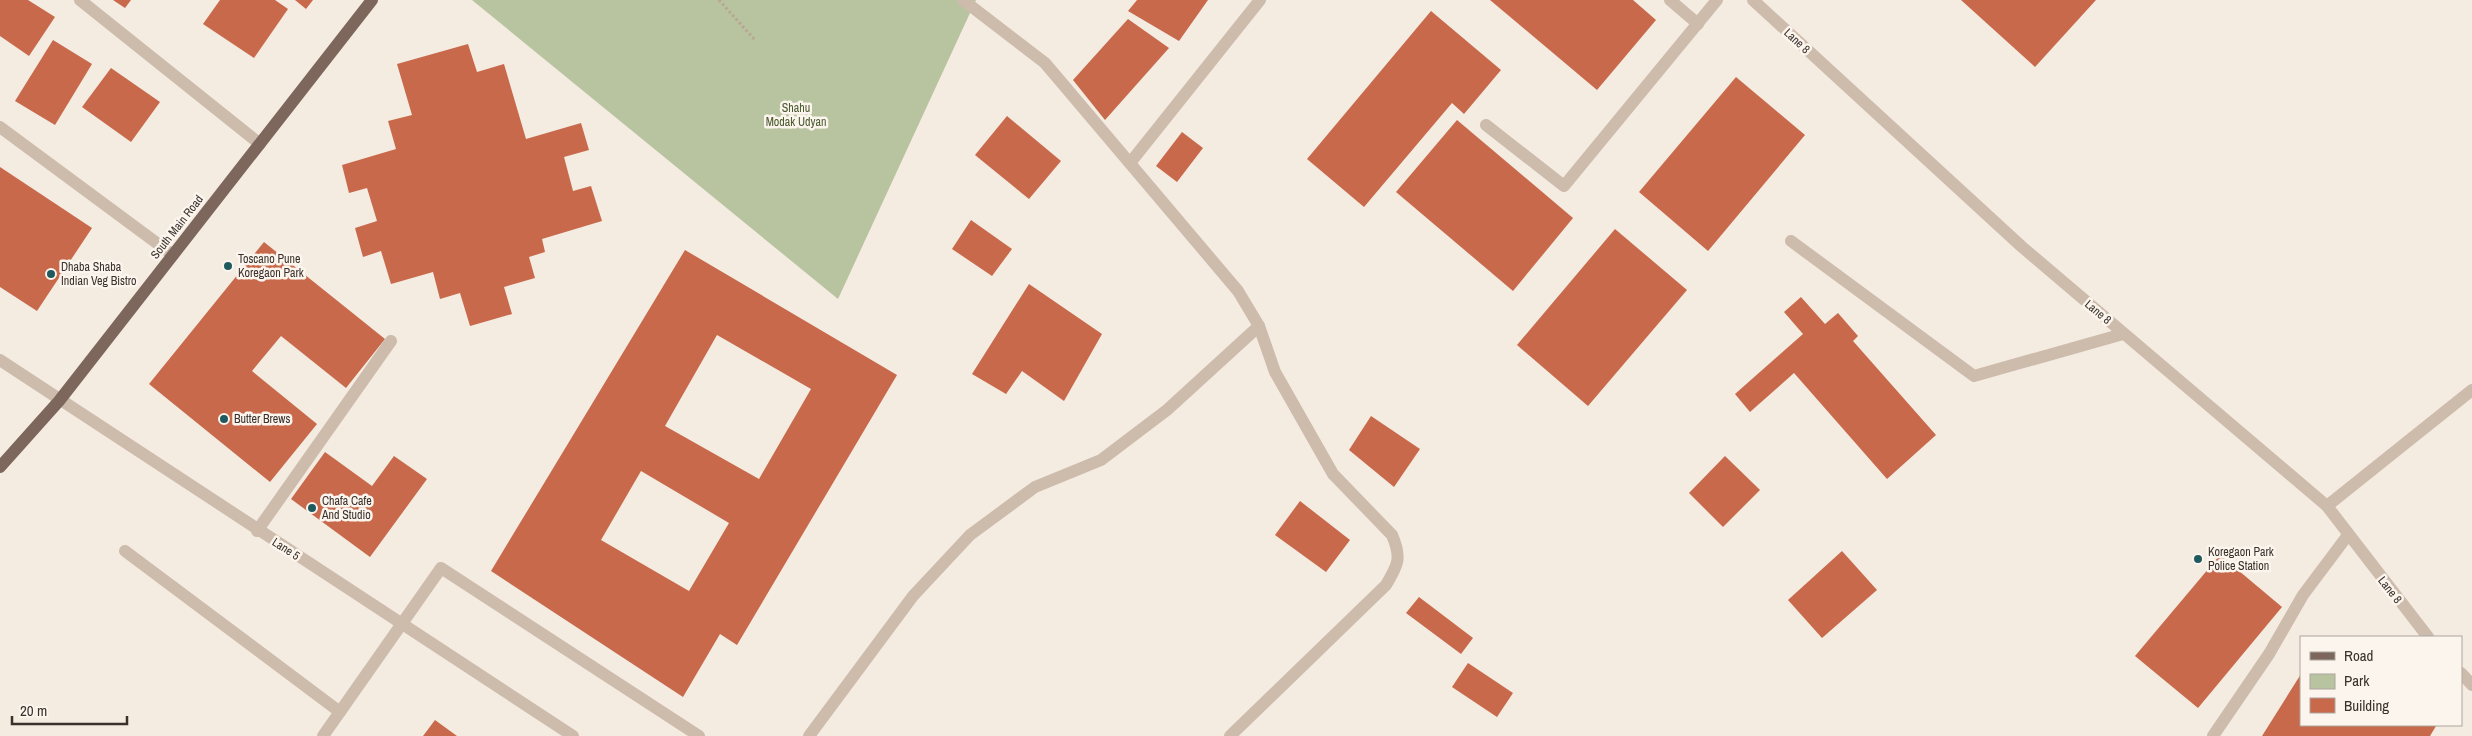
<svg xmlns="http://www.w3.org/2000/svg" width="2472" height="736" font-family="'Archivo Narrow',sans-serif">
	<style>
		.green { fill: #b8c4a0 }
		.building { fill: #c8694b; fill-rule: evenodd }
		.lines { fill: none; stroke-linecap: round; stroke-linejoin: round }
		.path { stroke: #b9a596; stroke-width: 3; stroke-dasharray: 2.5 2.5; stroke-linecap: butt }
		.minor { stroke: #cdbbac; stroke-width: 12 }
		.major { stroke: #7d675c; stroke-width: 12 }
		.poi-dot { fill: #1f5a5e; stroke: #fbf5ee; stroke-width: 2 }
		.labels { text-anchor: middle; stroke-width: 5; stroke-linejoin: round; paint-order: stroke }
		.street-label { font-size: 12px; fill: #3b302b; stroke: #fbf5ee }
		.park-label { font-size: 12px; fill: #4a5a2e; stroke: #fbf5ee }
		.poi-label { font-size: 12px; fill: #3b302b; stroke: #fbf5ee; text-anchor: start }
	</style>
	<rect width="100%" height="100%" fill="#f4ebe1"/>
	<path class="green" d="M472,0H976L838,299Z"/>
	<g class="building">
		<path d="M0,0H28L55,17L29,56L0,36Z"/>
		<path d="M113,0H131L125,8Z"/>
		<path d="M220,0H275L288,9L254,58L203,24Z"/>
		<path d="M295,0H313L306,9Z"/>
		<path d="M1137,0H1208L1179,41L1128,11Z"/>
		<path d="M1490,0H1633L1656,20L1597,90Z"/>
		<path d="M1961,0H2096L2035,67Z"/>
		<path d="M1431,11L1501,70L1464,114L1452,103L1364,207L1307,159Z"/>
		<path d="M1128,19L1169,48L1105,120L1073,80Z"/>
		<path d="M53,40L92,64L55,125L15,101Z"/>
		<path d="M468,44L477,72L504,64L526,139L581,123L589,150L564,157L573,191L591,186L602,221L542,239L545,252L529,257L535,278L504,287L512,314L470,326L460,293L440,299L433,272L391,284L381,251L363,257L355,228L377,221L367,188L349,193L342,165L396,149L388,121L412,115L397,64Z"/>
		<path d="M111,68L160,102L131,142L82,107Z"/>
		<path d="M1736,77L1805,135L1708,251L1639,192Z"/>
		<path d="M1007,116L1061,161L1029,199L975,155Z"/>
		<path d="M1457,120L1573,218L1513,291L1396,192Z"/>
		<path d="M1182,132L1203,148L1177,182L1156,166Z"/>
		<path d="M0,167L92,228L37,311L0,287Z"/>
		<path d="M971,220L1012,249L992,276L952,249Z"/>
		<path d="M1615,229L1687,290L1588,406L1517,345Z"/>
		<path d="M264,242L385,339L346,388L281,336L252,371L317,424L270,482L149,384Z"/>
		<path d="M685,250L897,375L737,645L720,634L683,697L491,571ZM717,335L811,389L759,479L665,426ZM641,471L729,523L689,591L601,540Z"/>
		<path d="M1029,284L1102,334L1064,401L1022,371L1006,394L972,374Z"/>
		<path d="M1801,297L1825,324L1838,313L1858,336L1853,341L1936,435L1887,479L1794,373L1750,412L1735,394L1803,334L1784,312Z"/>
		<path d="M1371,416L1420,449L1394,487L1349,450Z"/>
		<path d="M325,452L372,486L394,456L427,479L370,557L291,499Z"/>
		<path d="M1725,456L1760,490L1723,527L1689,493Z"/>
		<path d="M1300,501L1350,540L1326,572L1275,535Z"/>
		<path d="M1842,551L1877,590L1822,638L1788,600Z"/>
		<path d="M2220,555L2282,607L2198,708L2135,656Z"/>
		<path d="M1419,597L1473,638L1461,654L1406,613Z"/>
		<path d="M1468,663L1513,693L1497,717L1452,687Z"/>
		<path d="M2301,674V725L2436,726L2430,736H2262Z"/>
		<path d="M435,720L457,736H423Z"/>
	</g>
	<g class="lines">
		<path class="path" d="M719,0L755,40"/>
		<g class="minor">
			<path d="M80,0L260,144"/>
			<path d="M963,0L1045,63L1238,291L1259,326L1275,372L1333,474L1392,535C1402,558 1398,565 1386,585L1230,736"/>
			<path d="M1670,0L1698,24"/>
			<path d="M1753,0L2021,246L2327,506L2428,637"/>
			<path d="M1486,125L1564,186L1717,0"/>
			<path d="M0,127L173,255"/>
			<path d="M1130,163L1260,0"/>
			<path d="M1791,241L1974,376L2123,334"/>
			<path d="M0,360L573,736"/>
			<path d="M2327,506L2472,390"/>
			<path d="M257,531L391,341"/>
			<path d="M125,551L340,712"/>
			<path d="M2461,673L2472,685"/>
			<path d="M323,736L441,568L699,736"/>
			<path d="M809,736L913,596L970,535L1035,487L1101,460L1167,410L1259,326"/>
			<path d="M2213,736L2269,654L2303,595L2348,535"/>
		</g>
		<path class="major" d="M0,467L59,401L372,0"/>
	</g>
	<g class="poi-dot">
		<circle cx="228" cy="266" r="5"/>
		<circle cx="51" cy="274" r="5"/>
		<circle cx="224" cy="419" r="5"/>
		<circle cx="312" cy="508" r="5"/>
		<circle cx="2198" cy="559" r="5"/>
	</g>
	<g class="labels">
		<g class="street-label">
			<text transform="translate(1797 41) rotate(43)" y="4">Lane 8</text>
			<text transform="translate(177 227) rotate(-52)" y="4">South Main Road</text>
			<text transform="translate(2098 312) rotate(40)" y="4">Lane 8</text>
			<text transform="translate(286 549) rotate(33)" y="4">Lane 5</text>
			<text transform="translate(2390 590) rotate(52)" y="4">Lane 8</text>
		</g>
		<g class="park-label">
			<text x="796" y="112">Shahu<tspan x="796" dy="14">Modak Udyan</tspan></text>
		</g>
		<g class="poi-label">
			<text x="238" y="263">Toscano Pune<tspan x="238" dy="14">Koregaon Park</tspan></text>
			<text x="61" y="271">Dhaba Shaba<tspan x="61" dy="14">Indian Veg Bistro</tspan></text>
			<text x="234" y="423">Butter Brews</text>
			<text x="322" y="505">Chafa Cafe<tspan x="322" dy="14">And Studio</tspan></text>
			<text x="2208" y="556">Koregaon Park<tspan x="2208" dy="14">Police Station</tspan></text>
		</g>
	</g>
	<rect x="2300" y="636" width="162" height="90" fill="#fbf5ee" stroke="#aea6a0"/>
	<rect x="2310" y="652" width="25" height="8" fill="#7d675c" stroke="#aea6a0"/>
	<text x="2344" y="661" font-size="15" fill="#3b302b">Road</text>
	<rect x="2310" y="674" width="25" height="15" fill="#b8c4a0" stroke="#aea6a0"/>
	<text x="2344" y="686" font-size="15" fill="#3b302b">Park</text>
	<rect x="2310" y="698" width="25" height="15" fill="#c8694b" stroke="#aea6a0"/>
	<text x="2344" y="711" font-size="15" fill="#3b302b">Building</text>
	<path d="M12 716v8h115v-8" fill="none" stroke="#3b302b" stroke-width="2.5"/>
	<text x="20" y="716" font-size="15" fill="#3b302b" stroke="#fbf5ee" stroke-width="4" paint-order="stroke">20 m</text>
</svg>
